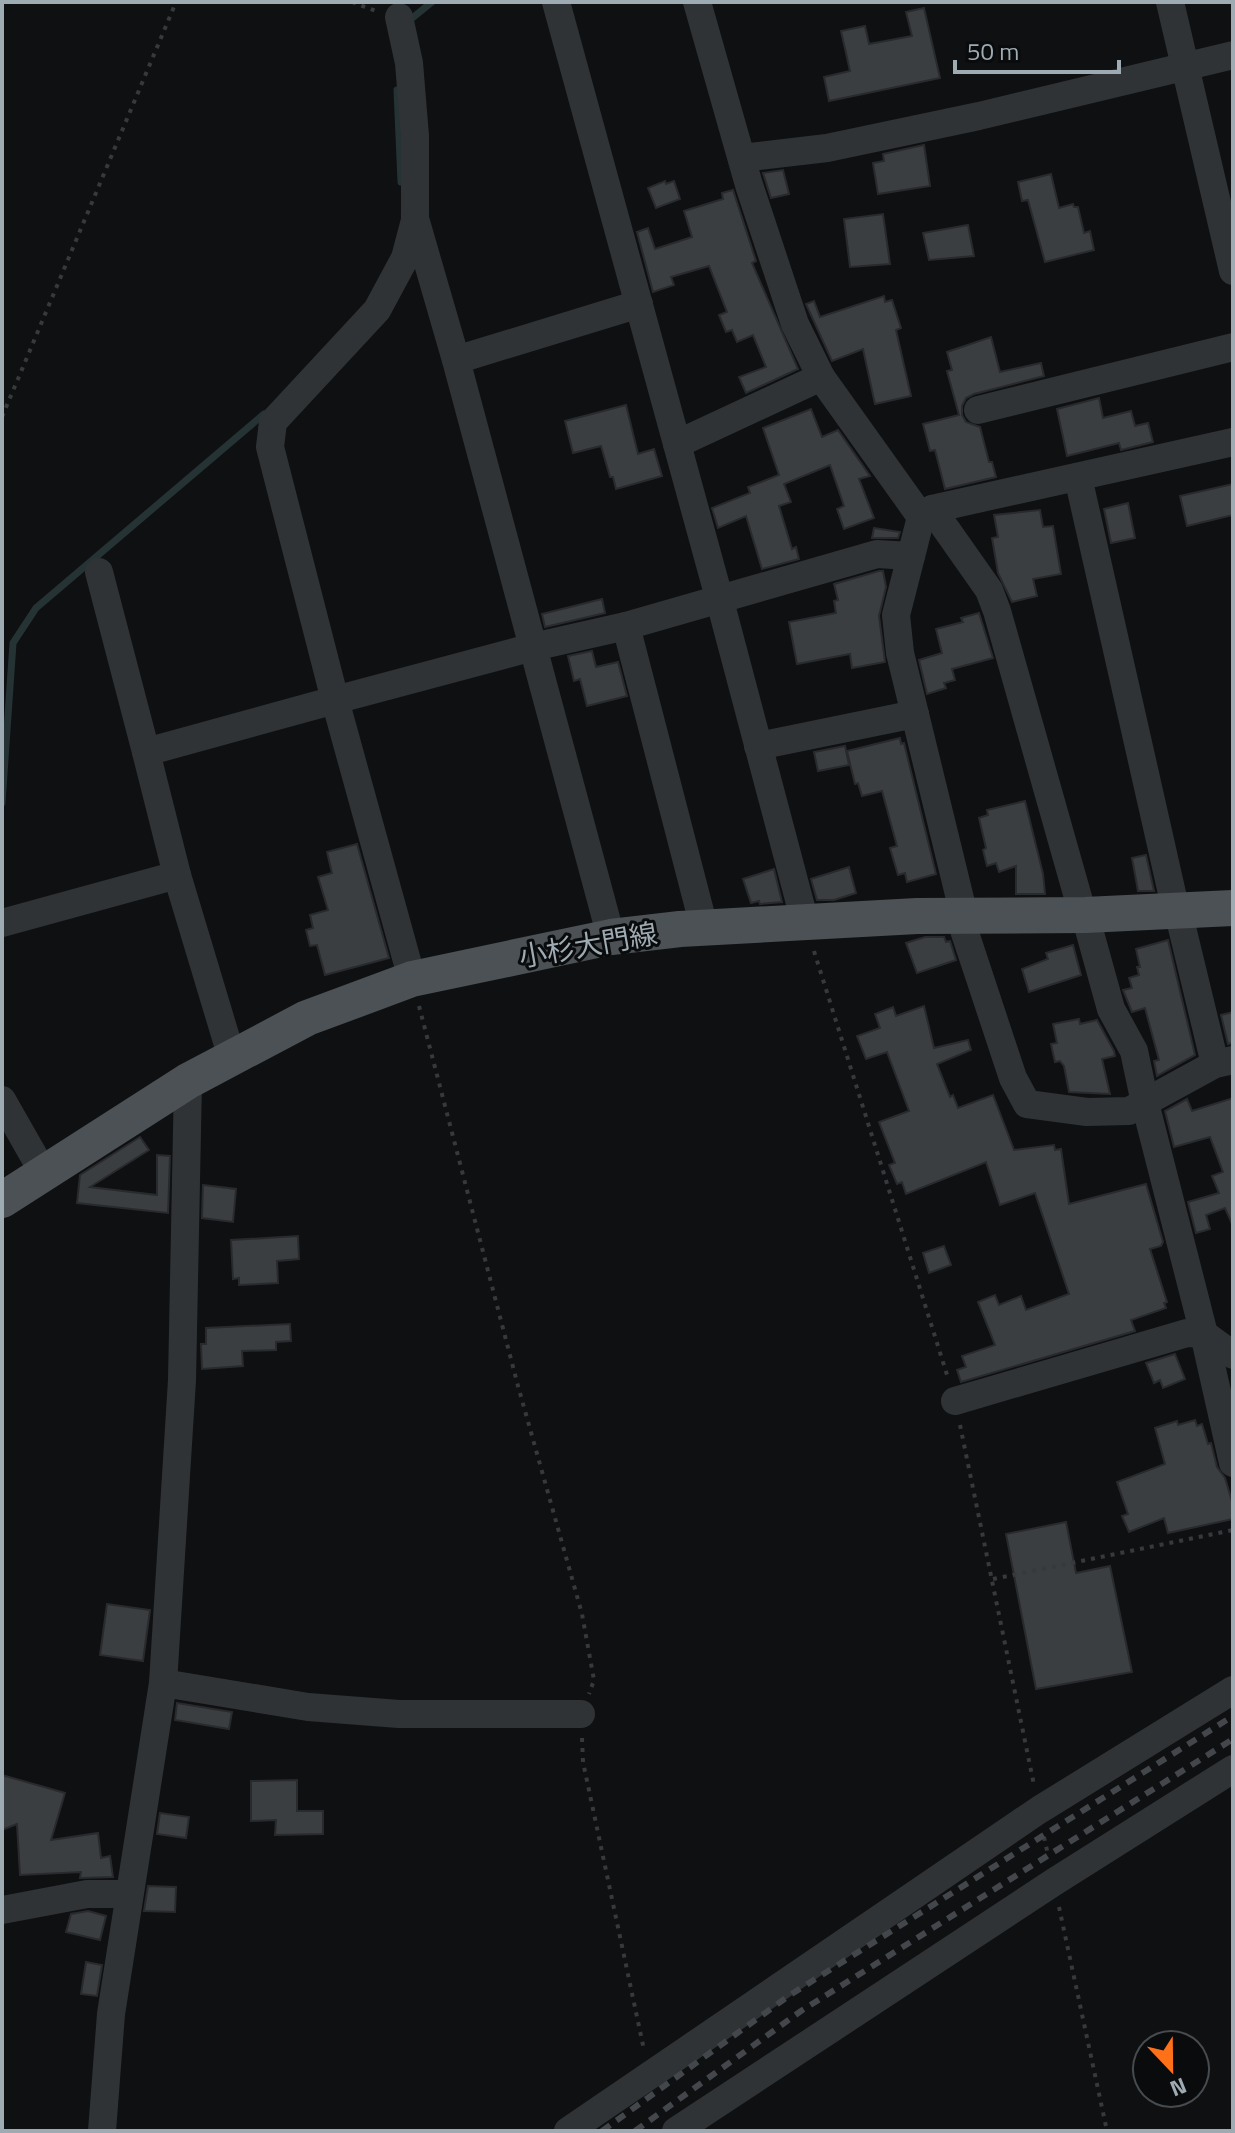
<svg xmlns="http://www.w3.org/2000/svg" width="1235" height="2133" font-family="'Titillium Web','Noto Sans JP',sans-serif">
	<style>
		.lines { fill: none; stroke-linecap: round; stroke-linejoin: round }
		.stream { stroke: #253335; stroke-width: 7 }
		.building { fill: #3b3e41; stroke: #292a2d; stroke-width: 2 }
		.path { stroke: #363a3d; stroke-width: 4; stroke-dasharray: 4 6; stroke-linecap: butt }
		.minor { stroke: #303336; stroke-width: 28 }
		.major { stroke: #4c5155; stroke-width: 36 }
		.rail { stroke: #43474b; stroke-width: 6; stroke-dasharray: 10 8; stroke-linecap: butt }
		.labels { text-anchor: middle; stroke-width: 6; stroke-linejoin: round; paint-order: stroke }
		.street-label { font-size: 28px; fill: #9fabb3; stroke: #0a0b0c }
	</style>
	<rect width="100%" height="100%" fill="#0f1011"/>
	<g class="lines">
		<g class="stream">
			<path d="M410,23L411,19L432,2"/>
			<path d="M397,90L401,182"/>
			<path d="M2,803L13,643L36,608L264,414"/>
		</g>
	</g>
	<g class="building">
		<path d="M924,8L940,78L829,101L824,77L850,71L841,31L865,26L869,44L912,36L906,12Z"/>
		<path d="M924,145L930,186L878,194L873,163L884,161L883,154Z"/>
		<path d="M783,170L789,194L771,198L763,173Z"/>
		<path d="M1051,174L1059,208L1073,204L1074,207H1078L1084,233L1090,231L1094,250L1045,262L1028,200L1022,201L1018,182Z"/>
		<path d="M665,181L666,184L674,181L680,199L656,208L648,188Z"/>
		<path d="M733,190L756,261L752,263L798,369L746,393L739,377L766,367L753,335L737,342L732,330L726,332L719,315L727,312L709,266L671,277L674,285L653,292L637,232L648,228L655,249L692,237L684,211L723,199L722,193Z"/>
		<path d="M883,214L890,264L850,267L844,219Z"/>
		<path d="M968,225L974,256L929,260L923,233Z"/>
		<path d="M884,296L885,302L892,300L901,328L896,330L911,396L875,404L863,349L832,361L806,304L814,301L820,317Z"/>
		<path d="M991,337L1000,372L1041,363L1044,376L974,394L966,398L962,406V415L966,422L980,427L989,462H992L996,477L945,489L935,450L930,451L923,424L959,415L947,371L952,370L947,352Z"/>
		<path d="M1099,398L1103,418L1131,411L1135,426L1148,423L1153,442L1121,450L1119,443L1067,456L1057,409Z"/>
		<path d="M626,405L638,454L654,449L662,476L616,489L613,477H610L601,446L573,453L565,421Z"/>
		<path d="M811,409L822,437L838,430L870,476L859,479L874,518L844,529L837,509L844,506L830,465L784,484L791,502L779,506L792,549L796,547L799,559L762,569L746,516L718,528L712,508L750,493L748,487L779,475L763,428Z"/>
		<path d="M1233,484V515L1187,526L1180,496Z"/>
		<path d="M1128,503L1135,538L1111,543L1104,509Z"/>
		<path d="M1040,510L1043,527L1053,526L1061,574L1033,579L1037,596L1012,602L998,573L992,538L998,537L994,515Z"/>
		<path d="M874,528L900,532L898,538H872Z"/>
		<path d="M879,571H883L886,587L879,616L885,662L852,668L850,654L797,664L789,622L836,613L834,601L838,600L834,584Z"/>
		<path d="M602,599L605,613L545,627L542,614Z"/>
		<path d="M979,613L993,658L952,669L955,680L944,683L946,688L927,694L919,660L942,653L936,629L963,622L961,618Z"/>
		<path d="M592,651L596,667L618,662L627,696L587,706L580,679L574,681L568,656Z"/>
		<path d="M900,738L901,744L904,743L936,874L907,882L905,873L898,875L890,848L897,846L882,791L862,796L858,783L855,784L847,751Z"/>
		<path d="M845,746L849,765L818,771L814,752Z"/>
		<path d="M1025,801L1043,874L1045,894H1016V866L999,872L996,863L987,866L983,850L986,848L979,818L988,815L987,810Z"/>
		<path d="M357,844L389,958L325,975L317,945L310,946L306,930L313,928L310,915L328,910L318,877L332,873L327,852Z"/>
		<path d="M1146,855L1154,891H1138L1132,858Z"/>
		<path d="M849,867L856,893L834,900H817L811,879Z"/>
		<path d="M774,869L782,902L760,904L759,901L751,903L743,879Z"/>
		<path d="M925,937H944L946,942L950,941L956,960L917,973L906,943Z"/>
		<path d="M1168,940L1195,1055L1157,1076L1154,1061L1159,1060L1145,1008L1132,1012L1123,990L1132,988L1129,978L1139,975L1137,967H1140L1136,949Z"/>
		<path d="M1073,945L1081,975L1029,992L1022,969L1048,959L1046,953Z"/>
		<path d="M924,1006L934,1048L968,1040L971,1050L937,1064L950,1097L953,1095L958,1108L993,1095L1014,1150L1054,1145L1055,1150L1061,1149L1069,1204L1146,1184L1163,1242L1161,1246L1150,1249L1167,1302L1164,1303L1166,1308L1131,1320L1135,1331L961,1382L957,1370L966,1367L962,1356L995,1345L978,1302L995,1295L999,1305L1021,1296L1026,1310L1069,1294L1035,1193L1000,1205L986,1162L906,1194L902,1182L897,1184L889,1165L895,1163L879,1122L909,1111L887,1052L866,1059L857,1036L880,1028L875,1014L893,1007L896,1016Z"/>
		<path d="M1233,1012V1043L1228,1044L1221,1015Z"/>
		<path d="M1079,1019L1080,1024L1097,1020L1114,1051L1115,1056L1102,1059L1110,1094L1069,1092L1064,1066L1060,1061L1055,1062L1051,1044L1057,1043L1053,1024Z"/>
		<path d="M1233,1098V1226L1225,1208L1206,1215L1210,1229L1196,1233L1188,1202L1219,1193L1212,1176L1223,1172L1210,1137L1174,1147L1165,1111L1187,1099L1192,1111Z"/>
		<path d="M140,1137L149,1150L90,1187L157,1195V1155L170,1156L168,1213L77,1203L80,1175Z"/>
		<path d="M203,1185L236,1189L233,1222L202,1218Z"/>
		<path d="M298,1236L299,1259L277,1261L278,1283L239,1285V1278L233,1279L231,1240Z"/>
		<path d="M944,1246L951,1265L929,1273L923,1253Z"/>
		<path d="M290,1324L291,1341L276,1342V1350L242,1351L243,1366L202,1369L201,1344H206V1328Z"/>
		<path d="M1175,1354L1185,1379L1163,1388L1160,1380L1154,1383L1146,1363Z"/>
		<path d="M1195,1420L1197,1426L1202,1424L1208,1444L1211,1443L1217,1467L1225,1478L1233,1505V1519L1168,1533L1164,1518L1129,1532L1122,1516L1128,1514L1117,1482L1165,1464L1155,1428L1177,1421L1178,1425Z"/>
		<path d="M1066,1522L1076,1573L1110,1566L1132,1672L1036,1689L1006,1534Z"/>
		<path d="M107,1604L150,1610L143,1661L100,1655Z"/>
		<path d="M177,1703L232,1712L229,1729L175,1720Z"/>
		<path d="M2,1775L65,1793L51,1840L98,1833L101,1858L110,1856L113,1877L80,1878L81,1872L20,1875L17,1824L2,1830Z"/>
		<path d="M297,1780V1811H323V1834L275,1835L276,1820L251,1821V1781Z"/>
		<path d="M160,1813L189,1817L186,1838L157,1834Z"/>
		<path d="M148,1886L176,1887L175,1912L144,1911Z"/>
		<path d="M88,1911L106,1916L100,1940L66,1932L71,1914Z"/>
		<path d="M86,1962L102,1965L97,1996L81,1994Z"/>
	</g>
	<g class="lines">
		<g class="path">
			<path d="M352,2L376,11"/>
			<path d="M2,417L176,2"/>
			<path d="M814,951L948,1378"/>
			<path d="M419,1006L518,1386L582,1614L594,1680L589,1694"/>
			<path d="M960,1425L1034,1785"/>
			<path d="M993,1579L1233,1530"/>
			<path d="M582,1738L583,1762L644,2050"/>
			<path d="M1044,1837L1048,1855"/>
			<path d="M1059,1907L1107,2131"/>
		</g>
		<g class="minor">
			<path d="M556,2L720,601L805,922"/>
			<path d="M697,2L749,185L795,324L821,377L921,517"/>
			<path d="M1170,2L1233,271"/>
			<path d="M742,158L827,148L979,116L1233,55"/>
			<path d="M456,360L639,304"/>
			<path d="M978,410L1233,347"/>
			<path d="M677,444L821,377"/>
			<path d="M1078,477L1176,911"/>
			<path d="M932,509L989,590L997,611L1083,915"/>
			<path d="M99,572L146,752"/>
			<path d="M758,746L915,714"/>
			<path d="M177,875L232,1058"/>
			<path d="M1178,911L1215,1064"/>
			<path d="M959,915L1013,1078L1027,1104L1087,1112L1129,1111L1215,1064L1233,1060"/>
			<path d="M964,915L900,653L896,615L921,517L932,509L1233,442"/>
			<path d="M1085,915L1111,1009L1134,1051L1145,1103L1204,1334L1233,1463"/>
			<path d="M2,923L177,875L146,752L335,700L270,447L273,422L377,310L405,258L415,220V136L409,63L399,17"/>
			<path d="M704,927L626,626L877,554L911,556"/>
			<path d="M611,937L533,647L626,626"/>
			<path d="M412,979L335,700L533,647L456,360L416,222"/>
			<path d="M2,1100L43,1172"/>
			<path d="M955,1401L1187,1333L1204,1334L1233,1355"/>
			<path d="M163,1683L308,1707L399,1714H581"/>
			<path d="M2,1910L87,1894H129"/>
			<path d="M102,2131L111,2014L163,1683L182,1380L188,1081"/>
			<path d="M568,2131L1039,1810L1233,1690"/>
			<path d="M676,2131L1054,1882L1233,1769"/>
		</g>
		<path class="major" d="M2,1200L188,1081L307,1018L412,979L611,937L680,929L917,916L1085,915L1233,908"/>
		<g class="rail">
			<path d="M602,2131L790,1995L1233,1716"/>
			<path d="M635,2131L801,2011L1233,1739"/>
		</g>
	</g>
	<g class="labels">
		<g class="street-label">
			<text transform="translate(588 945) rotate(-10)" y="10">小杉大門線</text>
		</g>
	</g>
	<rect width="1235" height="2133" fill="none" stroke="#9fabb3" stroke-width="8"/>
	<g transform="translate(1171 2069) rotate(158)"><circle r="38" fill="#0a0b0c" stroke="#464b4f" stroke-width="2"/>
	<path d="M0-6L14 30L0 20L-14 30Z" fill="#ff7119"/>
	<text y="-12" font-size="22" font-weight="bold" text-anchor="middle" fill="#9fabb3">N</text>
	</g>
	<path d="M955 60v12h164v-12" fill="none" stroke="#9fabb3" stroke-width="4"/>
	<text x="967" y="60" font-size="24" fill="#9fabb3" stroke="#0a0b0c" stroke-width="6" paint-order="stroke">50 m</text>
</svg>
